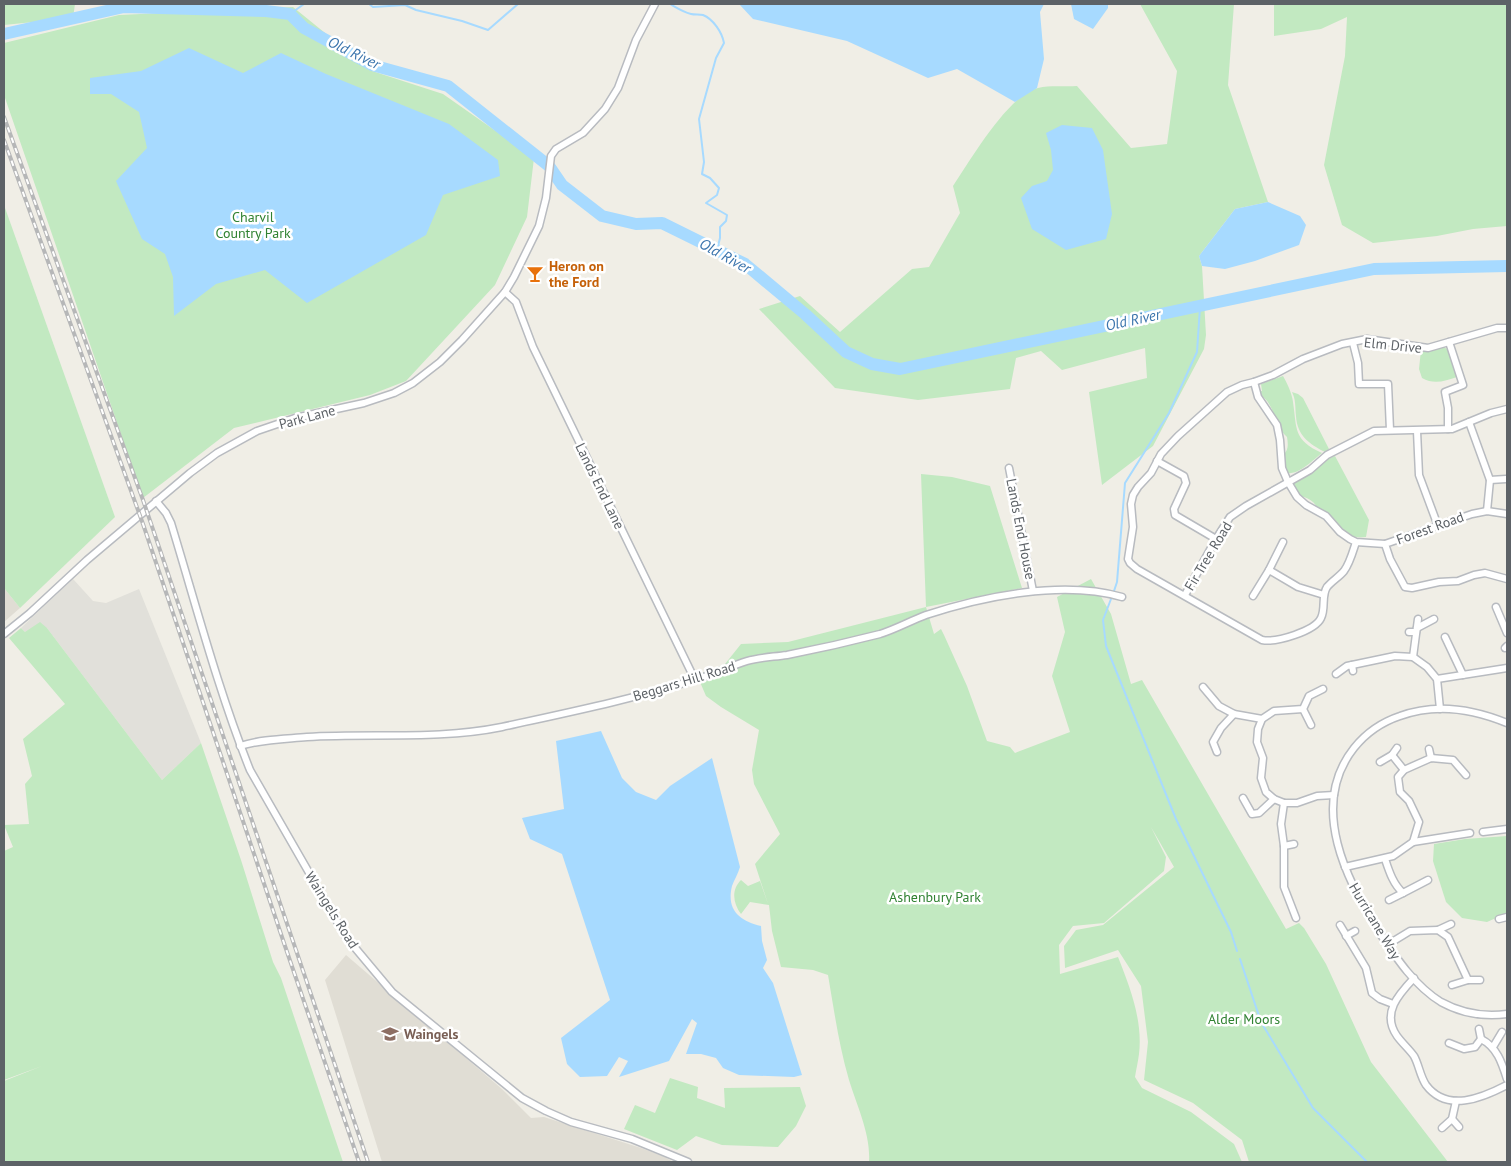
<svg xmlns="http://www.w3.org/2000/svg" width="1511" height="1166" font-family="'PT Sans',sans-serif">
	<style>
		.industrial { fill: #e1e0da }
		.education { fill: #e0ddd4 }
		.green { fill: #c2e9c1 }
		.water { fill: #a7daff }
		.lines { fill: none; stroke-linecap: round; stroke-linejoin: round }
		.stream { stroke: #a7daff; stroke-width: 2 }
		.river { stroke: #a7daff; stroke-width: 12 }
		.minor-casing { stroke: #b8bbc0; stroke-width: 9 }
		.minor { stroke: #fff; stroke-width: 6 }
		.rail-casing { stroke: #b6b7b8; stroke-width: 4 }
		.rail { stroke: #fff; stroke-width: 2; stroke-dasharray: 5.5; stroke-linecap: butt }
		.labels { text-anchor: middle; stroke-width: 5; stroke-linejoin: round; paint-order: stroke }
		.park-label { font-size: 14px; fill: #308232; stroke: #fff }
		.food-label { font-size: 14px; font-weight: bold; fill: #c56008; stroke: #fff; text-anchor: start }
		.street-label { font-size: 14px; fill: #5d6267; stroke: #fff }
		.education-label { font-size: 14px; font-weight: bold; fill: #785e54; stroke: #fff; text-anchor: start }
		.water-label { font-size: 15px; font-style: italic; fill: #3c75ad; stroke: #fff }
	</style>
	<rect width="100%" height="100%" fill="#f0eee6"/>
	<path class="industrial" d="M73,579L93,601L106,603L139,589L201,743L162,780L47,628L25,632L21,628Z"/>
	<g class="education">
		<path d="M4,588L20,608L4,622Z"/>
		<path d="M346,955L502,1089L531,1118L544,1117L641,1148L665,1157L673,1162H382L325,980Z"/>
	</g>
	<g class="green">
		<path d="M4,4H75L73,18L4,25Z"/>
		<path d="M1140,4H1234L1228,85L1268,202L1235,209L1199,256L1202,266L1206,335L1204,349L1153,446L1102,485L1089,392L1147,378L1145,348L1062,370L1041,351L1016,358L1010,389L918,400L835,388L759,309L800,296L840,332L912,269L929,267L960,213L953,186C970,161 1008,95 1038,88C1050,85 1065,87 1077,86L1131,148L1167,144L1177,71Z"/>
		<path d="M1274,4H1507V226L1473,229L1437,236L1373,243L1342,225L1324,165L1345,56L1347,17L1321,29L1274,36Z"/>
		<path d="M293,7L372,71L443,94L534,158L527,217L495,285L406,381L370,395L234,428L143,498L4,95V43L119,15Z"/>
		<path d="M4,205L115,517L20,608L4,588Z"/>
		<path d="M1444,347L1448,350L1457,377C1445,381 1434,385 1422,378L1419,369L1421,350L1430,351Z"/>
		<path d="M1283,376C1287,383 1292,393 1293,402C1297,429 1293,440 1322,453C1313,460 1299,475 1287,473L1283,455C1289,450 1288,444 1287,437C1275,427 1274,402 1261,396L1260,391H1262L1261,384Z"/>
		<path d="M1292,392L1298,394L1303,398L1329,449L1325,452C1309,444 1297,435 1296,416C1295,407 1296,400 1292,392Z"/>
		<path d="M1335,456L1369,520L1366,537C1346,539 1345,530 1333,518C1328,513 1322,510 1316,506C1314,501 1306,497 1300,496L1294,487V482L1319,467L1328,459Z"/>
		<path d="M921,474L952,477L990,486L1022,588L926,607L934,634L941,629L944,635L967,686L987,741L1010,747L1015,753L1070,732L1052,676L1065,632L1057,597L1091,579L1111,614L1131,684L1142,680L1286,929L1299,923L1304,928L1326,964L1371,1062L1448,1162H1249L1242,1140L1193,1103L1144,1080L1148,1042L1141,986L1118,950L1065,968L1064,946L1076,930L1103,925L1174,867L1151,827L1166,857L1164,871L1104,923L1073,926L1059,945L1060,974L1118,957C1130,987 1143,1021 1139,1054C1138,1062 1136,1070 1135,1077L1142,1088L1191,1112L1234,1144L1242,1162H869C871,1135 857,1106 849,1080C839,1046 834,1010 828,975L813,970L781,967L772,931L769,905L750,902L741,914C733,903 731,890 741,880L748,886L760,881L768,904L755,864L780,834L754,784L752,770L759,730L721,707L706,696L697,675L725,664L741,644L788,642L926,607Z"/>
		<path d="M40,622L47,628L162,780L201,743L241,860L273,962L281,978L343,1162H4V1081L42,1066L4,1080V851L13,847L4,825L29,824L25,784L32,776L23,739L65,704L9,638L21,628L25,632Z"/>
		<path d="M1507,836V913L1487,922L1462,918L1446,902L1433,861L1434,844L1465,839Z"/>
		<path d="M670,1078L698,1087L697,1098L725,1108L724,1088L800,1087L806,1106L796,1126L778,1147L722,1145L696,1136L677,1150L624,1129L635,1105L655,1113Z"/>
	</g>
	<g class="water">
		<path d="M739,4H1044L1040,12L1044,59L1037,88L1015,102L957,69L928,78L847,41L753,19Z"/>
		<path d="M1071,4H1108V8L1093,29L1074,19Z"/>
		<path d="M189,48L243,73L281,53L326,74L449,124L498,160L500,176L443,195L426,235L307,303L265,270L216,284L174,316L173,277L165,254L142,239L116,181L147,148L139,112L111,94H90V78L141,71Z"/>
		<path d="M1062,125L1092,128L1103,150L1112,214L1106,239L1066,250L1032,229L1021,198L1032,186L1047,181L1053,170L1051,150L1046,133Z"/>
		<path d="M1268,202L1300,216L1306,225L1299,245L1255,261L1225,269L1202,266L1199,256L1235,209Z"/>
		<path d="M601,731L622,778L636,792L656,800L670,786L712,758L740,867C738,874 734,880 732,886C726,910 740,921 761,926L762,941L767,960L763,968L773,983L802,1075L794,1077L739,1075L723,1068L716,1058L701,1054H686L697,1023L692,1019L669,1061L619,1077L628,1061L619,1057L607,1076L580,1077L567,1064L561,1038L610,1000L562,854L530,839L522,818L564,809L556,741Z"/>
	</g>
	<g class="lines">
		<g class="stream">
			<path d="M369,4L373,7L405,5L416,10L462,21L488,30L518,4"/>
			<path d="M670,4C677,8 683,12 691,14C695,15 700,14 703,15C713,19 722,32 724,43L716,58L699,119L704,162L702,174L710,178L719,188L717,195L706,203L727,215L726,221L720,227V238L717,250"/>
			<path d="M290,14L304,4"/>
			<path d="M1114,591L1117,582L1125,483L1169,413L1197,352L1200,307"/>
			<path d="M1111,599L1103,620L1106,646L1176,819L1231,932L1237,951"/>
			<path d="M1240,959L1261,1022L1313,1108L1367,1162"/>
		</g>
		<path class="river" d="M4,34L124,7L266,11L290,14L304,28L372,65L448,86L549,166L562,185L602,216L636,224L662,223L745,264L805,314L846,352L872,364L900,369L1374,269L1507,266"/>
		<g class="minor-casing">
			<g id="minor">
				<path d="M505,292L516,302L533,347L695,680"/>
				<path d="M1353,343L1358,363L1359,384H1388L1390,430"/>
				<path d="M1254,382L1273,375L1303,359L1342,344L1367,339L1428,348L1497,328H1507"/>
				<path d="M1469,422L1490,480L1487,511"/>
				<path d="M1448,429V408L1445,392L1463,385L1449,342"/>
				<path d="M1417,431L1419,475L1438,526"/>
				<path d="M1157,461L1184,476L1186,483L1174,509L1175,515L1216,539"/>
				<path d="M1009,468L1033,591"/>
				<path d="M1490,480L1506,479"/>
				<path d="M156,501L166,513L171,523C196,605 218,690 250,770L346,937L392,992L522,1098L546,1111L571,1122L632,1139L688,1162"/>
				<path d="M1507,514L1487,511L1472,514L1385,544L1390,559L1405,587L1412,588L1439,582L1458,581L1474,575L1485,573L1507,579"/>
				<path d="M1356,542C1353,551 1350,563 1344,571C1339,577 1332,581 1327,587C1321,596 1326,608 1321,618C1315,631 1276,643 1262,640L1137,569L1130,563L1128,559L1133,527L1131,504L1133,495L1138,487L1151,473L1161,454L1178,436L1227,392L1242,385L1254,382L1258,397L1277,425L1280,440L1282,468L1288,482L1297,497L1306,505L1326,516L1340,532L1350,539L1356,542L1385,544"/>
				<path d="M1269,570L1298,587L1324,595"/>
				<path d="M1185,595L1216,539L1230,517L1246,506L1310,470L1327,455L1374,431L1452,429L1491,413L1507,409"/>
				<path d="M1253,596L1269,570L1283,542"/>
				<path d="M1496,607L1507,633"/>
				<path d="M1417,628L1434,619"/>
				<path d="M1409,632H1416"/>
				<path d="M4,634L30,613L87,560L190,473L217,453L257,431L295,418L364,403L394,393L413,383L440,362L462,340L505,292L514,277L539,226L546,198L551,156L556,149L583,133L605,109L618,88L636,40L655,4"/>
				<path d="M1445,637L1463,675"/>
				<path d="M1505,648L1507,646"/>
				<path d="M1413,657L1418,619"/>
				<path d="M1352,665L1395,656L1413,657L1427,667L1437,679L1440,709"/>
				<path d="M1336,674L1347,666L1352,665L1353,671"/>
				<path d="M1437,679L1507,668"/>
				<path d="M1203,687L1219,706L1234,714L1262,719"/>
				<path d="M1323,689L1309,696L1303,709L1274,711L1262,719L1258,729L1257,742L1263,758L1261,778L1266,792L1274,799L1284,803H1297L1317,796L1334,795"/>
				<path d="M1303,709L1311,725"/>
				<path d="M1507,723C1473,709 1435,703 1400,716C1382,722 1366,733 1354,748C1308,806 1347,882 1381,935C1397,959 1415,986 1441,1002C1461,1013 1484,1017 1507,1014"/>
				<path d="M240,746C262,739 285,739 307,737C372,733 438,740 502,727C565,713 629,700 691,681C710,676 728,667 747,661C760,657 774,657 787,655C818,649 849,642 880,634C896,629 910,621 926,615C984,596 1063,580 1122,597"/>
				<path d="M1429,749L1431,758"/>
				<path d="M1217,752L1213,742L1221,728L1234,714"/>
				<path d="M1392,755L1397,748"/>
				<path d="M1380,762L1392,755L1404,770"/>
				<path d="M1243,798L1252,814L1259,813L1274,799"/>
				<path d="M1284,803L1281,824L1284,846V887L1296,918"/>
				<path d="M1483,832L1507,829"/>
				<path d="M1413,842L1470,833"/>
				<path d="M1284,846L1294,844"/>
				<path d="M1385,859C1389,871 1393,884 1403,893L1389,900"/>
				<path d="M1345,867L1393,856L1413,842L1419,822L1409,801L1400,792L1398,777L1404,770L1431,758L1453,760L1466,775"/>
				<path d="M1403,893L1428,880"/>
				<path d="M1499,919L1507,917"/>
				<path d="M1340,925L1366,968L1372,993L1380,999L1393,1004"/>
				<path d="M1438,930L1451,924"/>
				<path d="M1346,936L1355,931"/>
				<path d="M1387,945L1410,931L1438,930L1448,937L1468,980L1452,985"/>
				<path d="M1414,978C1399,994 1381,1013 1397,1036C1402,1043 1409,1049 1414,1056C1419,1065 1420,1076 1426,1085C1447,1113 1482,1098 1507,1085"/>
				<path d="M1468,980H1480"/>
				<path d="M1479,1029L1481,1039"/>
				<path d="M1449,1043L1464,1049L1475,1047L1481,1039C1497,1047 1502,1063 1507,1079"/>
				<path d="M1493,1047L1502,1032"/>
				<path d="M1452,1119L1459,1127"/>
				<path d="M1442,1128L1452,1119L1456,1101"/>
			</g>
		</g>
		<use href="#minor" class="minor"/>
		<g class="rail-casing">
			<g id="rail">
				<path d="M4,117L143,500L368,1162"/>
				<path d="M4,140L143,524L285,946L359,1162"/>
			</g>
		</g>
		<use href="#rail" class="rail"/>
	</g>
	<defs>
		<g id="bar-bare" transform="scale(1.35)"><path d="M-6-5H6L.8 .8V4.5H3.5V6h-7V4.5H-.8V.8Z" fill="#e8710a" stroke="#fff" stroke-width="2.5" paint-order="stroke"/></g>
		<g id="school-bare" transform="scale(1.35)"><path d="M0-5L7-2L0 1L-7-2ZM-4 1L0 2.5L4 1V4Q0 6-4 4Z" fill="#8d6e63" stroke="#fff" stroke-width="2.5" paint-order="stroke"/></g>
	</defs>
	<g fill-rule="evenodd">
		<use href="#bar-bare" x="535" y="274"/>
		<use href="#school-bare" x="390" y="1034"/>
	</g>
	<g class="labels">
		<g class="park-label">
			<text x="253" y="222">Charvil<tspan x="253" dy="16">Country Park</tspan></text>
			<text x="935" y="902">Ashenbury Park</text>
			<text x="1244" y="1024">Alder Moors</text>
		</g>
		<g class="food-label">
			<text x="549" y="271">Heron on<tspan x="549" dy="16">the Ford</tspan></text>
		</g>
		<g class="street-label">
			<text transform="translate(1393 345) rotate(6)" y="5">Elm Drive</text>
			<text transform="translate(307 417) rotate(-15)" y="5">Park Lane</text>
			<text transform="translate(600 486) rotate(64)" y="5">Lands End Lane</text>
			<text transform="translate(1430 528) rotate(-20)" y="5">Forest Road</text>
			<text transform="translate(1021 529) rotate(79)" y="5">Lands End House</text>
			<text transform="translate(1208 556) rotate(-59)" y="5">Fir Tree Road</text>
			<text transform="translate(684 681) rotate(-17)" y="5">Beggars Hill Road</text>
			<text transform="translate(332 910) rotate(58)" y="5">Waingels Road</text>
			<text transform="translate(1375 921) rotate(59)" y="5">Hurricane Way</text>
		</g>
		<g class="education-label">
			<text x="404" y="1039">Waingels</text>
		</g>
		<g class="water-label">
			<text transform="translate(354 53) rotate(26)" y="5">Old River</text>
			<text transform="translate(725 256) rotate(29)" y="5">Old River</text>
			<text transform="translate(1133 320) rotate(-12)" y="5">Old River</text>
		</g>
	</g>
	<rect width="1511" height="1166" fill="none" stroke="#5d6267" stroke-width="10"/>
</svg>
